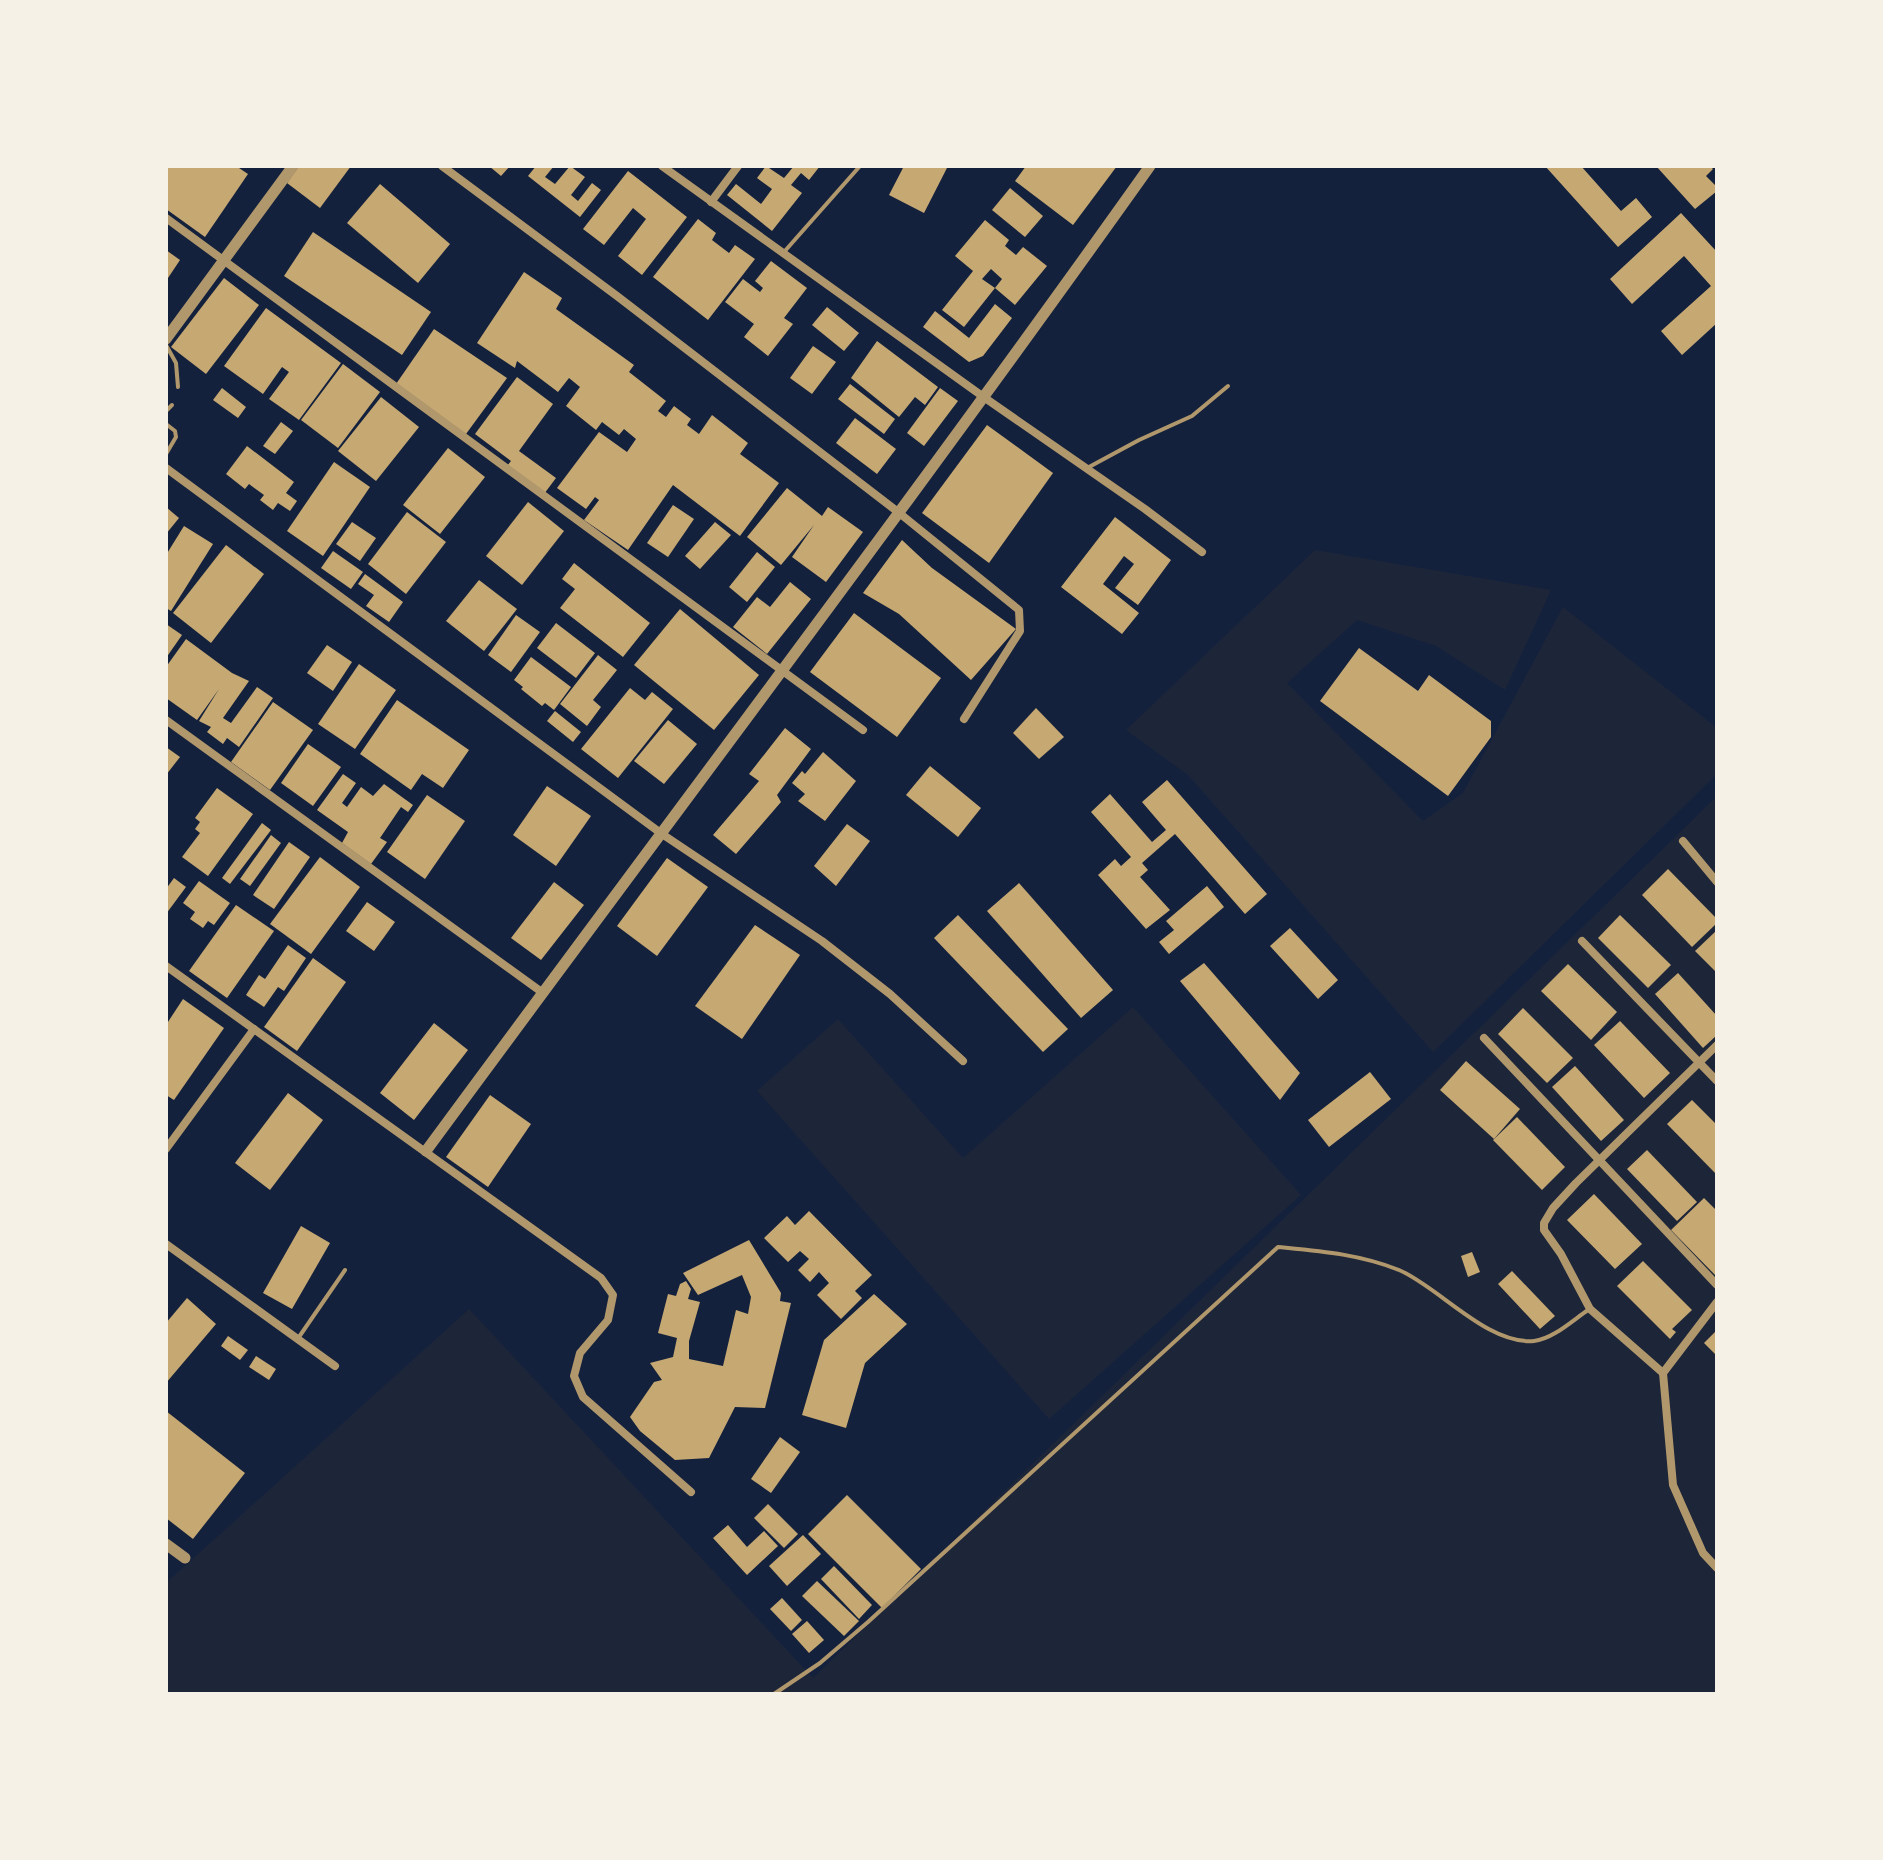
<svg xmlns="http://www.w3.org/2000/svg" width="1883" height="1860" font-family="Spectral,serif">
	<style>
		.green { fill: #1d2539 }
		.building { fill: #c6a872 }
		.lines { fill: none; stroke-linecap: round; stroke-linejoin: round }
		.service { stroke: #b1986c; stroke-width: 4 }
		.minor { stroke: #b1986c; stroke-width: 8 }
		.tertiary { stroke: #b1986c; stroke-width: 11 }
	</style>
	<rect width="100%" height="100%" fill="#14213d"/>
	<g class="green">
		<path d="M1315,550L1551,590L1505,690L1436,646L1357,620L1287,683L1423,821L1463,793L1563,607L1717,728V774L1433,1052L1188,775L1126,730Z"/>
		<path d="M1717,796V1694H166V1583L469,1309L813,1678Z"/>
		<path d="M1133,1007L1301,1195L1049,1419L757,1091L838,1019L963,1158Z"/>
	</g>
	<g class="building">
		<path d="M166,166H236L248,174L205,237L166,209Z"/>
		<path d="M299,166H351L320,208L287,183Z"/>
		<path d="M489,166H510L501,176Z"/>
		<path d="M536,166H554L545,177L555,184L570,166L585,177L571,195L578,201L592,183L601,190L580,217L528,176Z"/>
		<path d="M766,166L784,178L794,166H820L809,180L801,173L791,185L802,193L772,231L727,195L736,184L761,204L772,189L757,178Z"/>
		<path d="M904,166H948L924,213L889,195Z"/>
		<path d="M1026,166H1117L1073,225L1015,181Z"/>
		<path d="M1545,166H1581L1621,211L1636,198L1652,217L1618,247Z"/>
		<path d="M1656,166H1696L1699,168L1710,166L1713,169L1706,176L1717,187V191L1695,209Z"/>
		<path d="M628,171L687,217L642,275L618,256L646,219L633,208L604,245L583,229Z"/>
		<path d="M380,184L450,244L418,283L347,223Z"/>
		<path d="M1010,188L1043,216L1025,237L992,210Z"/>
		<path d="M1681,213L1717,252V323L1682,355L1661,331L1711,286L1684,256L1632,304L1610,279Z"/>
		<path d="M698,219L716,233L712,240L729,253L735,245L755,259L708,320L653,277Z"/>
		<path d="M985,220L1009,240L1005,246L1016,255L1023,247L1047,266L1015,305L995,288L1002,279L991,269L982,279L995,288L964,327L942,310L973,271L955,256Z"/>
		<path d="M313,232L431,312L402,355L284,276Z"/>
		<path d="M166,250L180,260L166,281Z"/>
		<path d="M771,261L807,288L784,318L793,324L768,356L744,337L754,324L725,302L743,279L760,292L763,288L755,281Z"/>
		<path d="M524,272L562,298L556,309L634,365L629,372L666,401L658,411L666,417L674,406L691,419L687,425L699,434L712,415L748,443L740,454L779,483L740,536L673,485L628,550L584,520L599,500L595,497L586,509L557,488L599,432L627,452L636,439L624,429L619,435L602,422L596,430L566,406L580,387L569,378L558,392L517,361L515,368L477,343Z"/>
		<path d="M224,278L259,305L206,374L171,347Z"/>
		<path d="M995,304L1012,318L983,356L969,362L923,327L935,311L969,338Z"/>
		<path d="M827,307L859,333L844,351L812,325Z"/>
		<path d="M266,308L341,363L299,420L269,399L289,372L282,367L263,394L224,366Z"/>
		<path d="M434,329L507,378L466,434L396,384Z"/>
		<path d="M877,341L938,387L925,405L915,397L899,417L851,378Z"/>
		<path d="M813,346L836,362L812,394L790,378Z"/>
		<path d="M343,364L380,392L338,448L301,420Z"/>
		<path d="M517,377L553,404L519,451L556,478L544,494L507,466L511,461L475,434Z"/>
		<path d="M850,384L895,419L884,434L838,399Z"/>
		<path d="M222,388L246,407L238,418L213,400Z"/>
		<path d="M940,388L958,401L924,446L907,433Z"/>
		<path d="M381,397L419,427L376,481L338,451Z"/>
		<path d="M855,418L896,449L877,474L836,443Z"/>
		<path d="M281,422L293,431L275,454L263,446Z"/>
		<path d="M987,425L1053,473L989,563L922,513Z"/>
		<path d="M247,446L294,482L286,493L297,501L290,511L278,503L273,510L260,500L264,495L249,484L245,489L226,474Z"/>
		<path d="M448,448L485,477L440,534L403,505Z"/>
		<path d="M334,462L370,487L323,556L287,531Z"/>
		<path d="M787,488L822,516L828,507L863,532L826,582L792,557L814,525L781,565L747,537Z"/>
		<path d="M528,502L564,531L522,585L486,556Z"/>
		<path d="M673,505L694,519L668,557L647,543Z"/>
		<path d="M166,507L179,518L166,534Z"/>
		<path d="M407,512L446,542L406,594L368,564Z"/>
		<path d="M1115,517L1171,560L1138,605L1115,588L1134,564L1124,556L1103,584L1139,613L1122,634L1061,587Z"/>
		<path d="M352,522L376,538L360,561L336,544Z"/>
		<path d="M715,522L731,535L700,569L685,556Z"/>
		<path d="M184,526L213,544L171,611L166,608V555Z"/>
		<path d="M902,540L932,568L1016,629L971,680L899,614L863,593Z"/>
		<path d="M226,545L264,574L211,643L173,613Z"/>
		<path d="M333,551L363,572L351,589L321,568Z"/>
		<path d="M757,552L775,567L747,602L729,587Z"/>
		<path d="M574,563L650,623L623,657L560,608L575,589L562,579Z"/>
		<path d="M365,574L403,602L389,622L366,606L374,595L358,584Z"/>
		<path d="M479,580L517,609L484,651L446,621Z"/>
		<path d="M790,582L811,599L767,654L733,627L757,597L770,607Z"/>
		<path d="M680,609L759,675L714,730L634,665Z"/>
		<path d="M854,613L941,678L897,737L810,672Z"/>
		<path d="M516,615L540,632L511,672L488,655Z"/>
		<path d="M556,623L595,653L576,678L537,648Z"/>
		<path d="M166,624L182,635L166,658Z"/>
		<path d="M186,639L232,673L249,681L223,718L231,723L257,687L273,698L239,747L227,738L223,744L207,732L211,727L199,721L219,689L197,720L166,698V667Z"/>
		<path d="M327,645L352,662L333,691L307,673Z"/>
		<path d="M1359,648L1418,691L1429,675L1491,721V737L1448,796L1320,701Z"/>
		<path d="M598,655L617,670L593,700L601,707L587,726L560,704Z"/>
		<path d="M531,657L571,687L554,710L545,703L542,706L521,689L523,687L514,680Z"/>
		<path d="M359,664L396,690L355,749L318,724Z"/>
		<path d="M630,688L645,700L652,692L673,709L618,778L581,749Z"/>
		<path d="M397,700L469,750L443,788L422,774L411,790L360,754Z"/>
		<path d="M273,702L313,730L270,790L231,762Z"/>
		<path d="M1036,708L1064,737L1039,759L1013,733Z"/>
		<path d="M555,711L581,732L573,742L547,721Z"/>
		<path d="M668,720L697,744L664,784L634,761Z"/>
		<path d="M785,728L811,749L777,795L781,802L736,854L713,835L759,781L749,774Z"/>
		<path d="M308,744L341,767L313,806L281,783Z"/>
		<path d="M166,747L180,757L166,775Z"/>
		<path d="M823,752L856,781L825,821L798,801L805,794L792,783L802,771L805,774Z"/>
		<path d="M930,766L981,808L958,837L906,795Z"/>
		<path d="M343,774L356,783L342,803L347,807L361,787L373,796L384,784L413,805L408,812L401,807L380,838L387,842L371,864L342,843L348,832L317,810Z"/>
		<path d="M1167,780L1267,894L1245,914L1175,834L1142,863L1148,870L1140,877L1170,910L1146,929L1098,875L1115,859L1121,866L1131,857L1091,812L1110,794L1152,842L1166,830L1142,802Z"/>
		<path d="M547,786L591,816L556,866L513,835Z"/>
		<path d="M217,788L253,814L208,876L182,857L200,833L195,829L200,822L195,818Z"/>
		<path d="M427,795L465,821L425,879L387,852Z"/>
		<path d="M262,823L271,830L230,884L222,878Z"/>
		<path d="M847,824L870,841L836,886L814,866Z"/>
		<path d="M271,835L281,843L250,886L240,879Z"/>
		<path d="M289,842L310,857L274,909L253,895Z"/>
		<path d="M320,857L360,887L311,954L270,924Z"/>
		<path d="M667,858L708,887L657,956L617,926Z"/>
		<path d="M1668,869L1717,919V923L1692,947L1642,895Z"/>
		<path d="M174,878L186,887L166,914V889Z"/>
		<path d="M199,881L230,903L214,925L208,921L203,928L190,919L195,912L183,903Z"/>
		<path d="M554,882L584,905L541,960L511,938Z"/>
		<path d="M1019,883L1113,990L1081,1018L987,911Z"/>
		<path d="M1207,886L1224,907L1169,954L1159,942L1174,930L1166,921Z"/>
		<path d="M367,902L395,922L374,951L346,931Z"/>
		<path d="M236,905L274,931L227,998L189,971Z"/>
		<path d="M958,915L1068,1029L1043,1052L934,938Z"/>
		<path d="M1620,915L1671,965L1648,988L1598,938Z"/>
		<path d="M755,925L800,955L742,1039L695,1006Z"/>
		<path d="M1290,928L1338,980L1318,999L1270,946Z"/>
		<path d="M1717,930V973L1695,951Z"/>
		<path d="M288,945L306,958L284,991L278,987L264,1007L246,995L259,975L265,979Z"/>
		<path d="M313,958L346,982L297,1051L264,1027Z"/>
		<path d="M1204,963L1300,1073L1280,1100L1180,981Z"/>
		<path d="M1568,964L1617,1012L1591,1040L1541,991Z"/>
		<path d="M1678,973L1717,1016V1035L1703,1048L1655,994Z"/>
		<path d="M183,999L224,1028L174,1100L166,1095V1025Z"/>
		<path d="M1523,1008L1573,1058L1547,1083L1498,1034Z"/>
		<path d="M1620,1021L1670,1073L1644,1098L1594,1045Z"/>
		<path d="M434,1023L468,1050L414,1120L380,1093Z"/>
		<path d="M1466,1061L1520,1109L1494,1139L1440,1090Z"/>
		<path d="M1575,1066L1624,1120L1601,1141L1552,1087Z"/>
		<path d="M1370,1072L1391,1099L1329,1147L1308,1120Z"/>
		<path d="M288,1093L323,1120L270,1190L235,1163Z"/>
		<path d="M490,1095L531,1124L488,1187L446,1157Z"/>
		<path d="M1692,1100L1717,1125V1175L1667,1124Z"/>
		<path d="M1517,1117L1565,1167L1542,1190L1493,1140Z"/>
		<path d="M1647,1150L1697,1202L1677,1221L1627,1169Z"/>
		<path d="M1594,1194L1642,1244L1615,1269L1567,1220Z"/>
		<path d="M1704,1198L1717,1211V1277L1671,1230Z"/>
		<path d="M809,1211L872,1275L855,1291L862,1298L841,1319L817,1295L829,1283L819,1272L810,1282L798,1270L809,1259L800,1251L788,1262L764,1238L787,1216L795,1225Z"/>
		<path d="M301,1226L330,1243L292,1309L263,1293Z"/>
		<path d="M749,1240L781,1293L780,1301L791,1303L765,1408L735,1407L709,1458L675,1460L640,1431L630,1417L654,1382L662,1380L650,1363L673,1357L677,1338L658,1333L668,1294L676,1296L680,1284L686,1281L691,1289L688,1299L700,1302L689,1341V1359L723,1366L736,1310L748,1314L751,1297L742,1275L698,1295L683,1273Z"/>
		<path d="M1472,1252L1480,1272L1468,1277L1461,1256Z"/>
		<path d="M1643,1261L1692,1310L1672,1329L1676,1332L1670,1339L1617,1286Z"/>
		<path d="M1512,1271L1555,1316L1540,1329L1498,1284Z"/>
		<path d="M874,1294L907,1324L865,1363L846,1428L802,1415L824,1340Z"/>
		<path d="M187,1298L216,1324L166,1383V1323Z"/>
		<path d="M1717,1330V1356L1704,1343Z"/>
		<path d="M228,1336L248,1350L240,1360L221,1346Z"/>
		<path d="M256,1356L276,1369L269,1380L249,1367Z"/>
		<path d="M166,1411L245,1473L193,1539L166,1518Z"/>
		<path d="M780,1437L800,1452L771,1493L751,1479Z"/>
		<path d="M847,1495L921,1569L882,1608L808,1534Z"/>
		<path d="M768,1504L798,1534L784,1548L754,1518Z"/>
		<path d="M728,1525L747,1547L764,1531L778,1546L747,1575L713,1538Z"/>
		<path d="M803,1535L821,1554L787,1586L769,1566Z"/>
		<path d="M834,1566L872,1605L859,1619L821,1579Z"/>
		<path d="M817,1581L859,1621L844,1636L802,1596Z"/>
		<path d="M782,1598L802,1620L791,1631L770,1609Z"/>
		<path d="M807,1621L824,1640L809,1653L792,1634Z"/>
	</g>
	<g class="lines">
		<g class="service">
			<path d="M784,252L860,166"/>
			<path d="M166,345L176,363L178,387"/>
			<path d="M166,411L172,405"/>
			<path d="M166,424L175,431L176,437L166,454"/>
			<path d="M1089,467L1139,440L1192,416L1228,386"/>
			<path d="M299,1337L345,1270"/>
			<path d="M774,1694L820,1663L868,1622L1278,1247C1319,1251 1359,1254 1399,1270C1439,1287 1487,1345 1534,1341C1553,1339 1573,1320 1588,1310"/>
		</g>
		<g class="minor">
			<path d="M442,166L617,296L898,512L1019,610L1020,631L964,719"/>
			<path d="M662,166L985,398L1145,509L1202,552"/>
			<path d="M711,202L738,166"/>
			<path d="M166,218L863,730"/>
			<path d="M166,468L662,834L822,941L890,994L963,1061"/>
			<path d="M166,720L543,993"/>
			<path d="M1683,841L1717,882"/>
			<path d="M1582,941L1717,1081"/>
			<path d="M166,966L601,1278L613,1295L608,1320L580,1353L574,1376L583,1397L691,1492"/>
			<path d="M1484,1038L1717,1285"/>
			<path d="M166,1149L254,1029"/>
			<path d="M166,1244L335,1366"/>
			<path d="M1717,1302L1663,1373L1673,1485L1703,1553L1717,1568"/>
			<path d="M1663,1373L1590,1309L1561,1254L1544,1230V1223L1553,1208L1576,1183L1717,1045"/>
		</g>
		<g class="tertiary">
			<path d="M166,339L293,166"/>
			<path d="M426,1151C668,822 914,498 1150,166"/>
			<path d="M166,1544L185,1558"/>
		</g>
	</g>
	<rect width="1883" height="1860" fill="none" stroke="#f6f1e7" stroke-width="336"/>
</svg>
